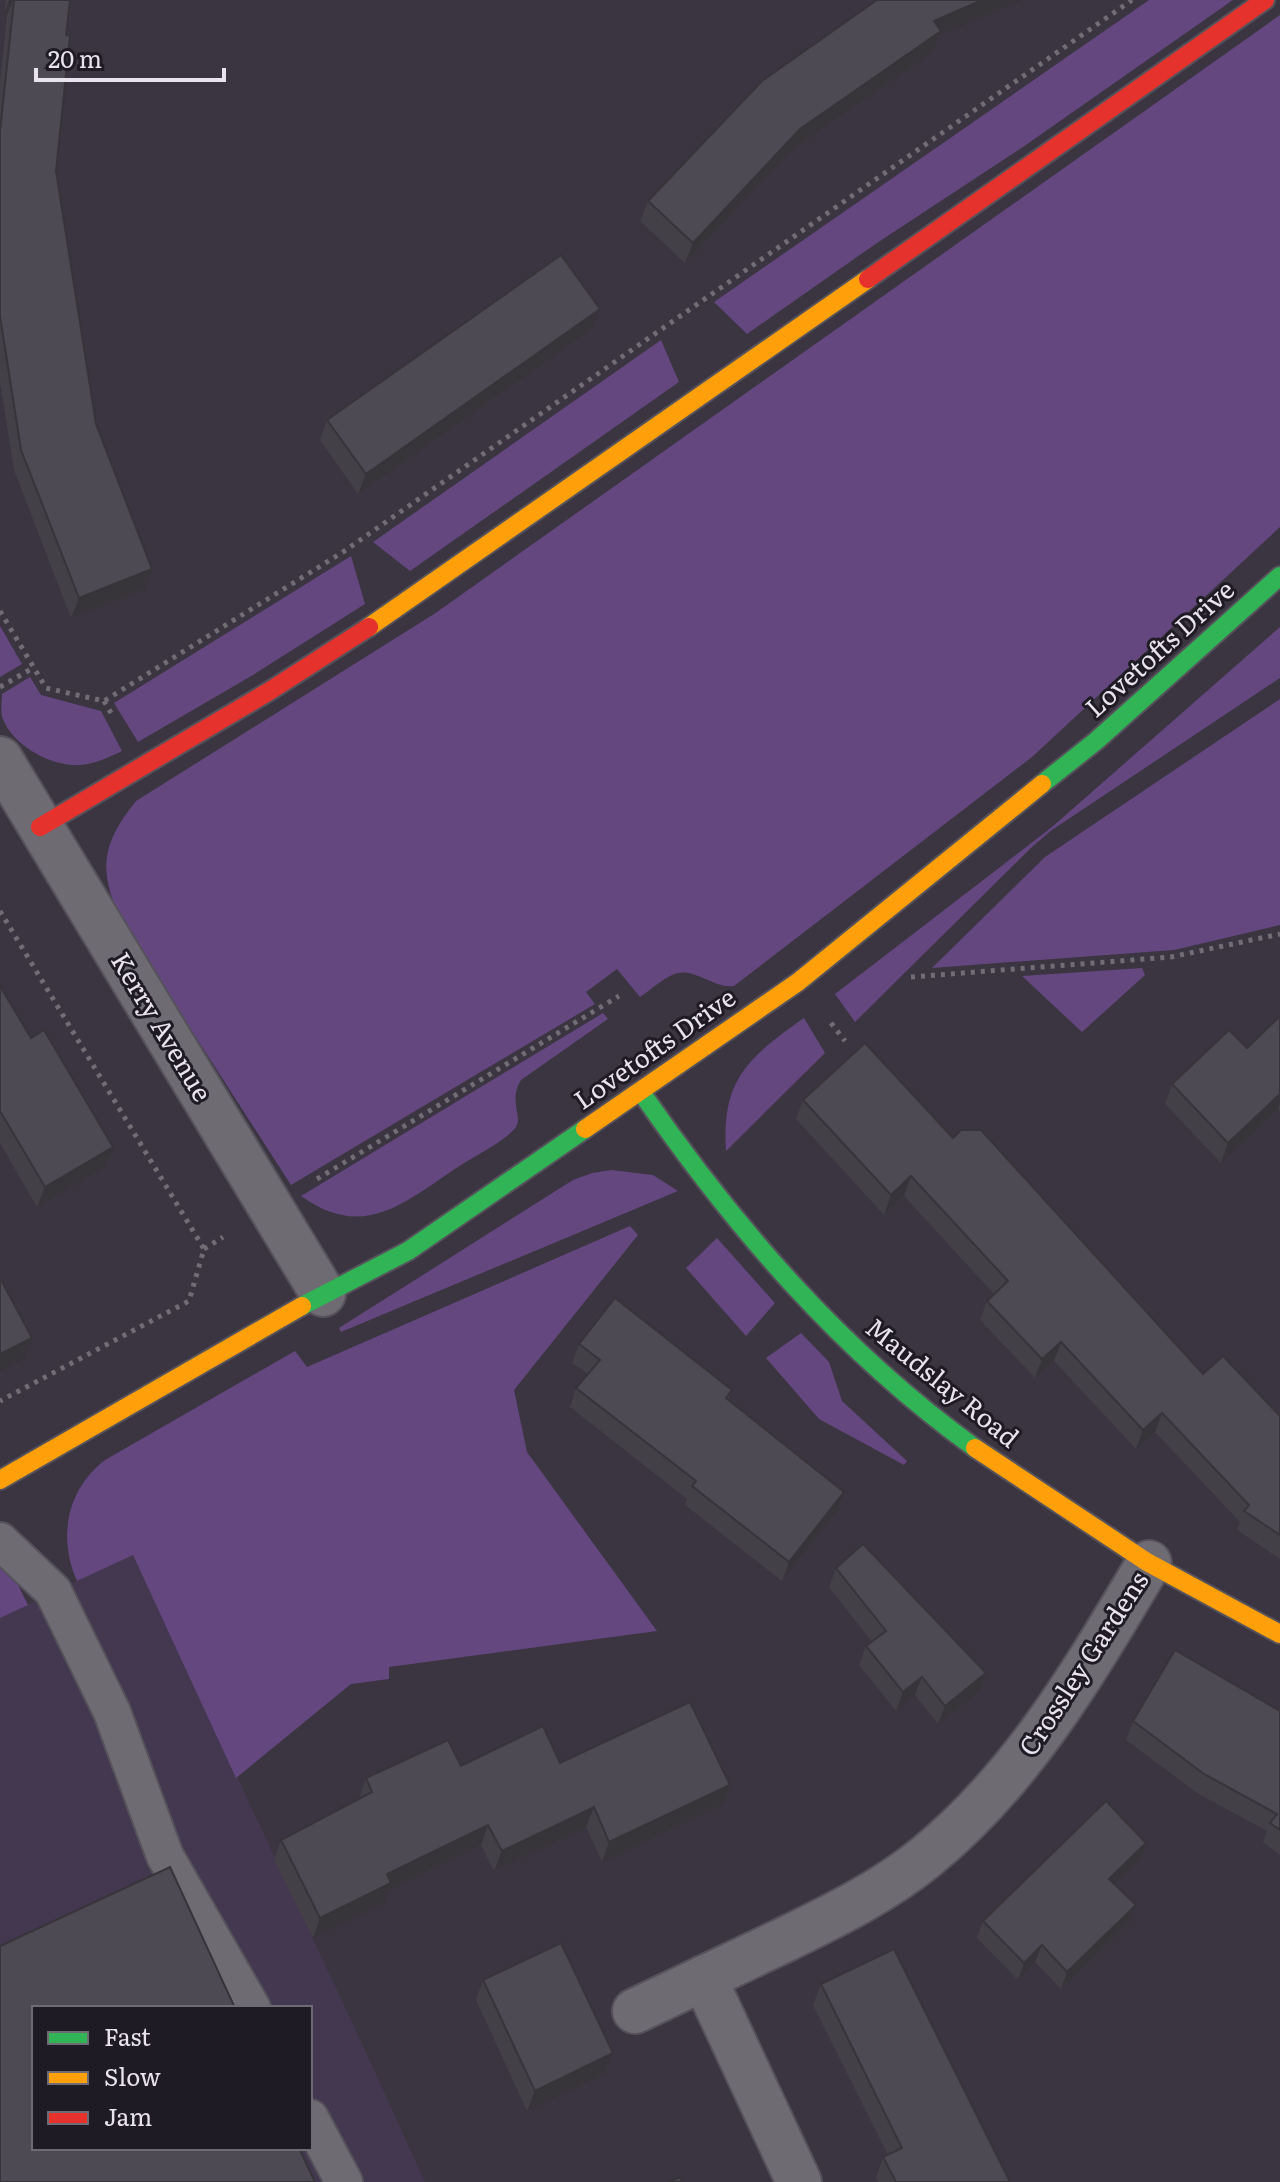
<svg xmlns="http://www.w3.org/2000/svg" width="1280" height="2182" font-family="Literata,serif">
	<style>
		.built { fill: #43384f; fill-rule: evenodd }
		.green { fill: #64477f }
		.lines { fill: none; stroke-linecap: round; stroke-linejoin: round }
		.lane-casing { stroke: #55525b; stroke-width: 40 }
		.street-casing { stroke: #55525b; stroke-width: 48 }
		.fast-casing { stroke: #55525b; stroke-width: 22 }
		.slow-casing { stroke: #55525b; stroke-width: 22 }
		.jam-casing { stroke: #55525b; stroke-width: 22 }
		.path { stroke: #706d75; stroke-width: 5; stroke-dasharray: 4 6; stroke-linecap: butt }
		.lane { stroke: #6e6b72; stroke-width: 36 }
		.street { stroke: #6e6b72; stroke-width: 44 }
		.fast { stroke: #30b455; stroke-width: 18 }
		.slow { stroke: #ff9f0a; stroke-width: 18 }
		.jam { stroke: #e5322d; stroke-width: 18 }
		.wall { fill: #434047 }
		.shaded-wall { fill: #37343a }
		.building { fill: #4e4a53; stroke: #37343a; stroke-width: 2 }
		.labels { text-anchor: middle; stroke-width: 6; stroke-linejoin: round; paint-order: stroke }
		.street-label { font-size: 26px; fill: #e8e3ef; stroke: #1f1b24 }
	</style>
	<rect width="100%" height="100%" fill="#3a3540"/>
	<path class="built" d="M133,1554L365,2050L425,2182H0V1618ZM34,2008H310V2148H34Z"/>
	<g class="green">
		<path d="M1149,0H1233L1023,147L877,243L747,334L714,302Z"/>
		<path d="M1280,15V527L1032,757L734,986C715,989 697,969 678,973C665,976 651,990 640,997L617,969L586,992L595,1004L291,1185L123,924C98,872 100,846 136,801L434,614Z"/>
		<path d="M661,340L679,382L410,571L373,542Z"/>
		<path d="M351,556L365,604L253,675L138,742L114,703Z"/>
		<path d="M0,626L22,664L0,677Z"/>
		<path d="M1280,627V678L1052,830L1033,846L855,1022L835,994L1052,827Z"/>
		<path d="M30,677L41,695L101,711L122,751C109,757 95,764 80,765C52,767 13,746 3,719C0,712 2,701 2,694Z"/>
		<path d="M1280,699V925L1174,950L932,968L1045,857Z"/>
		<path d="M1142,968L1145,975L1082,1032L1022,976Z"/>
		<path d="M603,1013L608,1019L521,1080C508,1101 523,1116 516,1127C507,1140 475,1156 461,1165C406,1201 365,1242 301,1196Z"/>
		<path d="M804,1018L825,1053L726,1151C721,1079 749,1057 804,1018Z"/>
		<path d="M611,1170L653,1175L678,1191L341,1332L339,1328L573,1180L592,1173Z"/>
		<path d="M630,1226L638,1235L514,1390L527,1452L657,1631L389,1667V1679L351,1684L236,1778L133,1555L77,1581C58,1539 66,1490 105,1460L295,1351L307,1367Z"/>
		<path d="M717,1238L775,1303L746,1336L686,1268Z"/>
		<path d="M801,1333L829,1362L842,1401L907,1461L904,1465L819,1419L766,1358Z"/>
		<path d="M0,1567L18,1585L28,1605L0,1618Z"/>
	</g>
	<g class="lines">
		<g class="lane-casing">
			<g id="lane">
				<path d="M0,1541L53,1591L112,1712L165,1856L252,2008"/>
				<path d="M310,2118L344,2182"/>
			</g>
		</g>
		<g class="street-casing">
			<g id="street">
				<path d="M0,759L323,1294"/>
				<path d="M704,1978L799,2182"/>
				<path d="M635,2011C685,1987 734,1964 784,1940C833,1916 883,1892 926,1857C1024,1777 1085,1670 1149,1563"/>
			</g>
		</g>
		<g class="fast-casing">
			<g id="fast">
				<path d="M1042,784L1096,741L1280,576"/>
				<path d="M641,1092C735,1228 841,1351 975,1448"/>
				<path d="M302,1306L408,1251L585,1129"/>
			</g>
		</g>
		<g class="slow-casing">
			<g id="slow">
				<path d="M369,627L868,279"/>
				<path d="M585,1129L798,982L1042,784"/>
				<path d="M975,1448L1147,1562L1280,1634"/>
				<path d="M0,1480L302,1306"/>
			</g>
		</g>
		<g class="jam-casing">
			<g id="jam">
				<path d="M868,279L1265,0"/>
				<path d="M40,827L268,692L369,627"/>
			</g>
		</g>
		<g class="path">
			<path d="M0,611L46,688L104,701L343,552L1132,0"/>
			<path d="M0,687L33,668"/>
			<path d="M104,701L114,718"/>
			<path d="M0,911L204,1249L189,1301L0,1401"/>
			<path d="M911,977L1171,957L1280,934"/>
			<path d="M831,1023L845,1041"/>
			<path d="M317,1179L619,996"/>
			<path d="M204,1249L223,1237"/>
		</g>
		<use href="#lane" class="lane"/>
		<use href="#street" class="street"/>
		<use href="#fast" class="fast"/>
		<use href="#slow" class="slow"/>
		<use href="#jam" class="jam"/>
	</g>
	<g class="wall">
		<path d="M6,0H70L66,35L56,171L96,424L152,569L145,589L71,618L14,470L0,382V83L7,15L4,14Z"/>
		<path d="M939,35L934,51L793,149L685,263L640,221L648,201Z"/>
		<path d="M592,329L358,494L320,440L327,420Z"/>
		<path d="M0,986L105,1167L37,1207L0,1143Z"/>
		<path d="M1280,1016V1112L1278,1109L1221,1163L1165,1104L1172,1084L1247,1048Z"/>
		<path d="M803,1100L953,1138L1203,1374L1280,1416V1559L1237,1530L1240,1522L1155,1432L1136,1449L1054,1361L1035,1378L980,1320L987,1301L994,1294L904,1196L884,1215L796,1119Z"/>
		<path d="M579,1344L732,1390L728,1400L844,1492L837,1511L782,1581L685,1505L687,1499L570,1407L576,1388L588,1374L572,1363Z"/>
		<path d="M836,1568L979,1692L938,1724L915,1695L896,1711L859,1665L866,1646L872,1642L829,1587Z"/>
		<path d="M1280,1711V1855L1263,1842L1267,1831L1197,1793L1126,1740L1133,1721Z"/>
		<path d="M560,1763L730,1785L723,1805L602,1862L586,1827L494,1871L481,1845L389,1890L384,1903L313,1938L274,1860L281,1840L359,1799L366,1778L461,1766Z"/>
		<path d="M1146,1843L1140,1860L1115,1884L1130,1922L1061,1989L1035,1962L1018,1980L977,1938L983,1921Z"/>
		<path d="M483,1980L613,2053L605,2073L527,2111L476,2000Z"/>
		<path d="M821,1984L1010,2182H878L876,2178L883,2157L888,2155L813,2005Z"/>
	</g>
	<g class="shaded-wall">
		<path d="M9,0H13L7,15L4,14Z"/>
		<path d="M982,0H1022L939,35L934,51L793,149L685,263L693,243L800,129L934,21Z"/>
		<path d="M600,309L592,329L358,494L366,474Z"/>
		<path d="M152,569L145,589L71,618L79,598Z"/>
		<path d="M1280,1094V1103L1278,1109L1221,1163L1228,1143Z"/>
		<path d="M113,1147L105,1167L37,1207L45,1187Z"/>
		<path d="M911,1176L904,1196L884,1215L891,1195Z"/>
		<path d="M32,1338L24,1358L0,1371V1354Z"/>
		<path d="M1061,1342L1054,1361L1035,1378L1042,1359Z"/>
		<path d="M1162,1413L1155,1432L1136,1449L1143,1430Z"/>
		<path d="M844,1492L837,1511L782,1581L789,1562Z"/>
		<path d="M986,1673L979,1692L938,1724L945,1706Z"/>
		<path d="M922,1677L915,1695L896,1711L903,1692Z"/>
		<path d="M730,1785L723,1805L602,1862L609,1842Z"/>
		<path d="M594,1807L586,1827L494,1871L502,1851Z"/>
		<path d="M488,1825L481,1845L389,1890L384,1903L313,1938L320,1918L387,1874Z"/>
		<path d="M1146,1843L1140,1860L1103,1896L1109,1879Z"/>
		<path d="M1136,1905L1130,1922L1061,1989L1067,1972Z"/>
		<path d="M1042,1945L1035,1962L1018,1980L1024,1963Z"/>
		<path d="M613,2053L605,2073L527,2111L535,2091Z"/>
	</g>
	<g class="building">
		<path d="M14,0H70L66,35L70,36L56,171L96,424L152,569L79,598L21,450L0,316V131Z"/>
		<path d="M877,0H982L934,21L941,31L800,129L693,243L648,201L762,81Z"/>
		<path d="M561,255L600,309L366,474L327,420Z"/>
		<path d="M0,986L31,1038L44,1030L113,1147L45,1187L0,1111Z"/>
		<path d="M1280,1016V1094L1228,1143L1172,1084L1229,1030L1247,1048Z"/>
		<path d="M865,1043L953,1138L961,1130H981L1203,1374L1223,1356L1280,1416V1535L1244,1511L1249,1505L1162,1413L1143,1430L1061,1342L1042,1359L987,1301L1008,1281L911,1176L891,1195L803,1100Z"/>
		<path d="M0,1278L32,1338L0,1354Z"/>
		<path d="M615,1298L732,1390L726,1398L844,1492L789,1562L692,1486L696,1481L576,1388L600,1360L579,1344Z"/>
		<path d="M863,1544L986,1673L945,1706L922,1677L903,1692L866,1646L886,1631L836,1568Z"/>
		<path d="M1175,1650L1280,1711V1830L1270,1823L1277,1814L1204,1774L1133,1721Z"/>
		<path d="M690,1702L730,1785L609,1842L594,1807L502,1851L488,1825L387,1874L391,1883L320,1918L281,1840L372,1792L366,1778L448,1740L461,1766L543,1726L560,1763Z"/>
		<path d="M1106,1801L1146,1843L1109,1879L1136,1905L1067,1972L1042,1945L1024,1963L983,1921Z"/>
		<path d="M170,1867L235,2008H34V2148H299L315,2182H0V1946Z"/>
		<path d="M561,1943L613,2053L535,2091L483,1980Z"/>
		<path d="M894,1949L1010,2182H896L883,2157L902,2148L821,1984Z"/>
		<path d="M680,2177L682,2182H669Z"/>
	</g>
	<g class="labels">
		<g class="street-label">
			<text transform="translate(1160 649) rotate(-42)" y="9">Lovetofts Drive</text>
			<text transform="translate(161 1027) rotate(59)" y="9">Kerry Avenue</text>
			<text transform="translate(655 1049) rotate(-35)" y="9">Lovetofts Drive</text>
			<text transform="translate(942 1383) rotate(39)" y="9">Maudslay Road</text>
			<text transform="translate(1084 1664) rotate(-57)" y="9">Crossley Gardens</text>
		</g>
	</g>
	<rect x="32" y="2006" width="280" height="144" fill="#1f1b24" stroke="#6f6b75" stroke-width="2"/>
	<rect x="48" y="2032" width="40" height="12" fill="#30b455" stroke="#6f6b75" stroke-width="2"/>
	<text x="104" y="2046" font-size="24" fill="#e8e3ef">Fast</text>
	<rect x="48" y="2072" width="40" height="12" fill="#ff9f0a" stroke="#6f6b75" stroke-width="2"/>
	<text x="104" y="2086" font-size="24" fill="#e8e3ef">Slow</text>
	<rect x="48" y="2112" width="40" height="12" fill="#e5322d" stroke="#6f6b75" stroke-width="2"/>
	<text x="104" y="2126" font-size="24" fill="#e8e3ef">Jam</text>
	<path d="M36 68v12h188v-12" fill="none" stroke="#e8e3ef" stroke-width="4"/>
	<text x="48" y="68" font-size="24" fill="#e8e3ef" stroke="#1f1b24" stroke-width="6" paint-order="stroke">20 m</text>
</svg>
